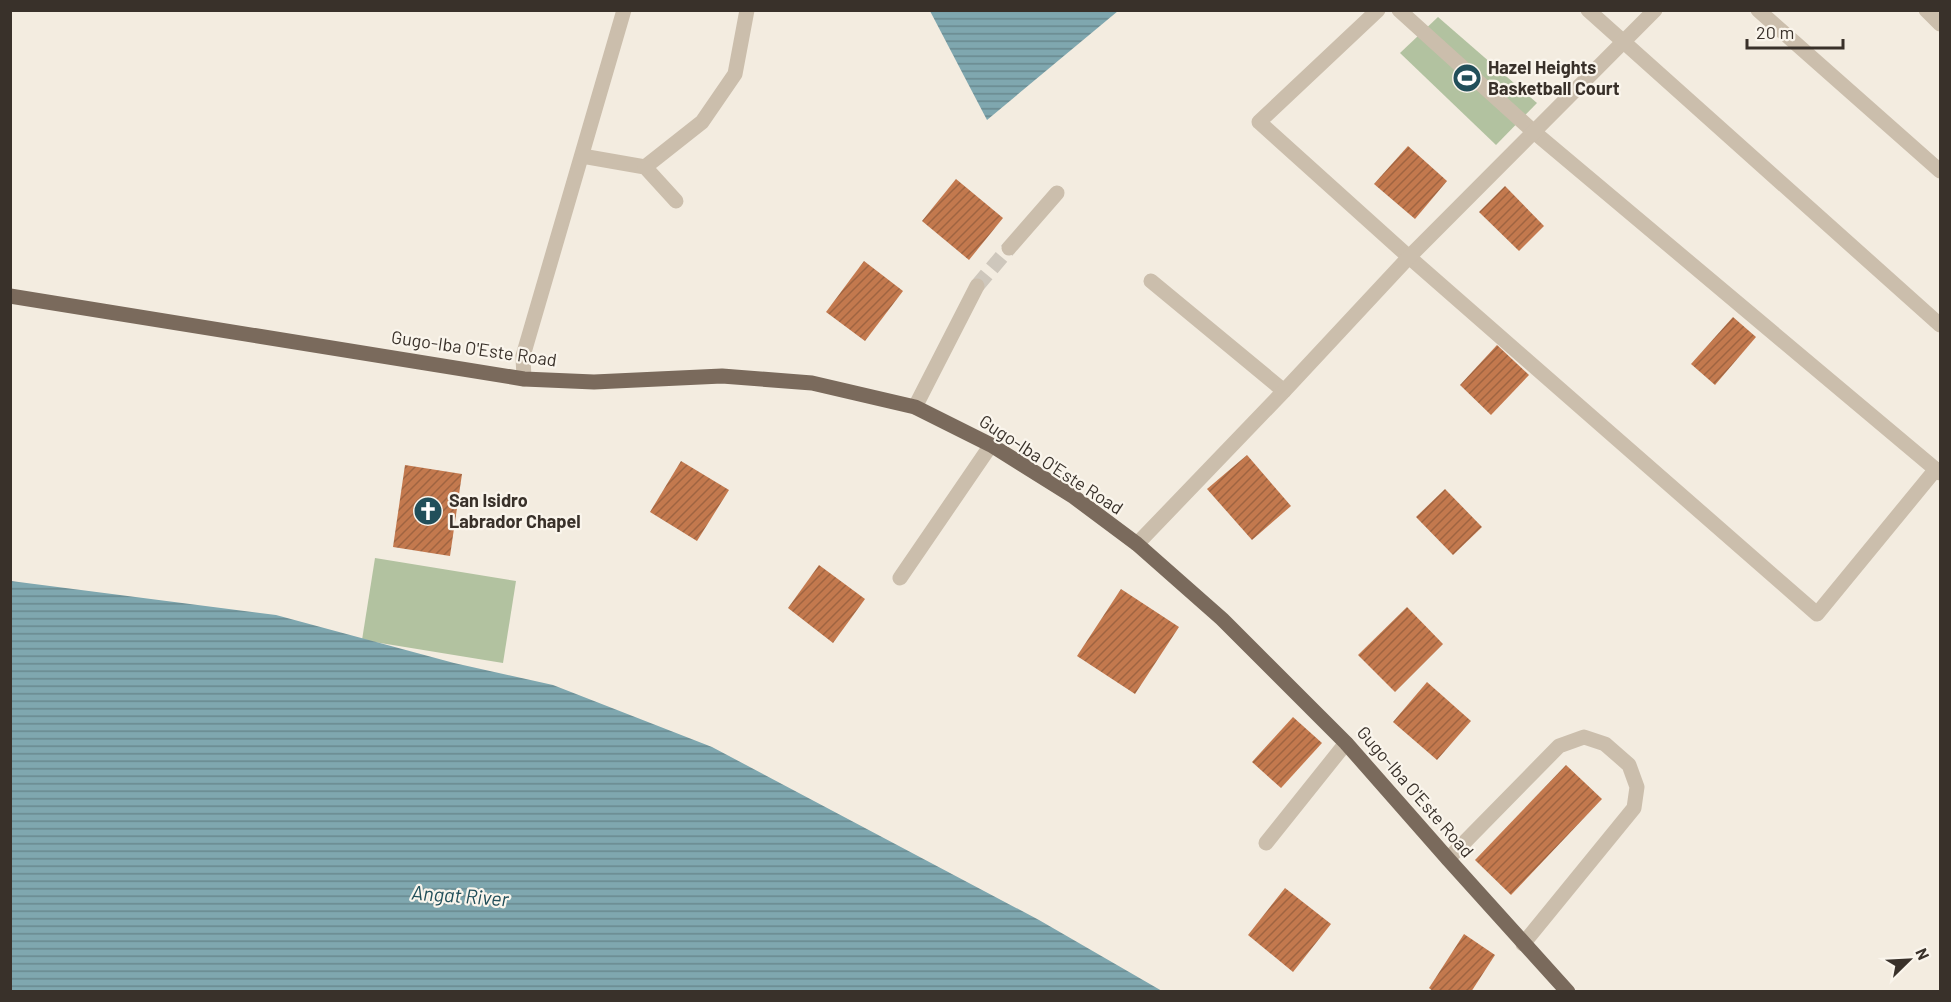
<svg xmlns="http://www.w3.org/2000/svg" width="1951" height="1002" font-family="Barlow,sans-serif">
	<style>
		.green { fill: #b2c2a0 }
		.water { fill: url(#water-rules) }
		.building { fill: url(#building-hatch) }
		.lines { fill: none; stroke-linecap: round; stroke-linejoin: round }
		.minor-tunnel { stroke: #cec7bc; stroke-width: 15; stroke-dasharray: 15 8; stroke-linecap: butt }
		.minor { stroke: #cbbeac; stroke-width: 15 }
		.major { stroke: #7a6a5c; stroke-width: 15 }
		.labels { text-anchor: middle; stroke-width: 4.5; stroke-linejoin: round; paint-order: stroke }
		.poi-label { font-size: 18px; font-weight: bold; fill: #39312a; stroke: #faf5ec; text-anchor: start }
		.street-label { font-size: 18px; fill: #39312a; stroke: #faf5ec }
		.water-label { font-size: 20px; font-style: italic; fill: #214f5a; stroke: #faf5ec }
	</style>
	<defs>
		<pattern id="water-rules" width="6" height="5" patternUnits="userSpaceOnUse" patternTransform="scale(1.5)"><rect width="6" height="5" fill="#7fa7af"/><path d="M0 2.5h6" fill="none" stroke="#69898f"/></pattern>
		<pattern id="building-hatch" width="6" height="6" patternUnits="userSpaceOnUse" patternTransform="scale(1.5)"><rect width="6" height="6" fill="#c3794e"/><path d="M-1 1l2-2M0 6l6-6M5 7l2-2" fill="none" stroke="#9f6441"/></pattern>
	</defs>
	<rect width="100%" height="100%" fill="#f3ece0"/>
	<g class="green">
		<path d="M1438,17L1537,103L1496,145L1400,53Z"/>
		<path d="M375,558L516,581L503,663L362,640Z"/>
	</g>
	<g class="water">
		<path d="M930,11H1118L987,120Z"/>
		<path d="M11,581L276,615L454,663L553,685L712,747L1039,920L1162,991H11Z"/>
	</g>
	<g class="building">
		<path d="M1408,146L1447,181L1415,219L1374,184Z"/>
		<path d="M956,179L1003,218L969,260L922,221Z"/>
		<path d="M1505,186L1544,226L1519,251L1479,212Z"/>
		<path d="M864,261L903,291L865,341L826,312Z"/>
		<path d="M1733,317L1756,337L1715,385L1691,364Z"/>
		<path d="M1497,345L1529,375L1491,415L1460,385Z"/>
		<path d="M1247,455L1291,506L1252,540L1207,489Z"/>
		<path d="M681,461L729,490L697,541L650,512Z"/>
		<path d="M405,465L462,474L450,556L393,547Z"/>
		<path d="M1445,489L1482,527L1453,555L1416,517Z"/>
		<path d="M819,565L865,599L833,643L788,608Z"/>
		<path d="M1121,589L1179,627L1135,694L1077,656Z"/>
		<path d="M1407,607L1443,644L1395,692L1358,655Z"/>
		<path d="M1427,682L1471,721L1437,760L1393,722Z"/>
		<path d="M1293,717L1322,743L1281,788L1252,762Z"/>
		<path d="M1566,765L1602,799L1511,895L1475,860Z"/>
		<path d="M1285,888L1331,924L1293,972L1248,935Z"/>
		<path d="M1464,934L1495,955L1471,992H1434L1429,988Z"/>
	</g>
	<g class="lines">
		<path class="minor-tunnel" d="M977,286L1009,248"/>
		<g class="minor">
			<path d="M1378,10L1259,122L1409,257L1817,614L1936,469"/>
			<path d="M1399,10L1534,132L1940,473"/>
			<path d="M1588,10L1940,325"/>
			<path d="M1758,10L1940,171"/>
			<path d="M1926,10L1940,24"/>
			<path d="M582,156L645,167L676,201"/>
			<path d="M645,167L702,122L735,74L747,10"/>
			<path d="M1009,248L1057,193"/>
			<path d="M1151,281L1284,391"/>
			<path d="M524,379L523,356L624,10"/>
			<path d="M915,407L977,286"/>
			<path d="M1137,544L1284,391L1409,257L1655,10"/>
			<path d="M900,578L991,445"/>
			<path d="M1266,843L1346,743"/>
			<path d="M1448,859L1559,746L1584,737L1605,744L1629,765L1637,787L1634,808L1523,944"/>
		</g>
		<path class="major" d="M10,296L524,379L594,382L722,376L812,383L915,407L991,445L1074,497L1137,544L1222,619L1346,743L1448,859L1568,992"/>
	</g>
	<defs>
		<g id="stadium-disc" transform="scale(1.5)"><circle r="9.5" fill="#214f5a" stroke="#faf5ec"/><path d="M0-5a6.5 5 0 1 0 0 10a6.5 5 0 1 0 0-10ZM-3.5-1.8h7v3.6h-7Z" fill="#fff"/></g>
		<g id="church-disc" transform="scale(1.5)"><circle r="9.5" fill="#214f5a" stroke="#faf5ec"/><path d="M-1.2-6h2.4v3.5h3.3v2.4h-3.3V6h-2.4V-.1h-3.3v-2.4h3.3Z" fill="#fff"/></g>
	</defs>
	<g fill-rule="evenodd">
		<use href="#stadium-disc" x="1467" y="78"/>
		<use href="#church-disc" x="428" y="511"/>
	</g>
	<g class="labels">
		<g class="poi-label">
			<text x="1488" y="74">Hazel Heights<tspan x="1488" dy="21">Basketball Court</tspan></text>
			<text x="449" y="507">San Isidro<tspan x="449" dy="21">Labrador Chapel</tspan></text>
		</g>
		<g class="street-label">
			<text transform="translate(474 349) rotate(8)" y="6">Gugo-Iba O'Este Road</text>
			<text transform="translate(1051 465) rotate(33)" y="6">Gugo-Iba O'Este Road</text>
			<text transform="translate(1415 792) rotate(49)" y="6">Gugo-Iba O'Este Road</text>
		</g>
		<g class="water-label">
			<text transform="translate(460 896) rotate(4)" y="7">Angat River</text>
		</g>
	</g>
	<rect width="1951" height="1002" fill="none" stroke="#39312a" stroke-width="24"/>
	<g transform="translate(1909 960) rotate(66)" stroke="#faf5ec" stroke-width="4.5" paint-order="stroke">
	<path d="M0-4.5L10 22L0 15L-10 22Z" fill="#39312a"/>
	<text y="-9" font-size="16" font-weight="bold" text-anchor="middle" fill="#39312a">N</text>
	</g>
	<path d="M1747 39v9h96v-9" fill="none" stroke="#39312a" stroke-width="3"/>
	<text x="1756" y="39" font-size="18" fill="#39312a" stroke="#faf5ec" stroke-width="4.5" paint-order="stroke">20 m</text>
</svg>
